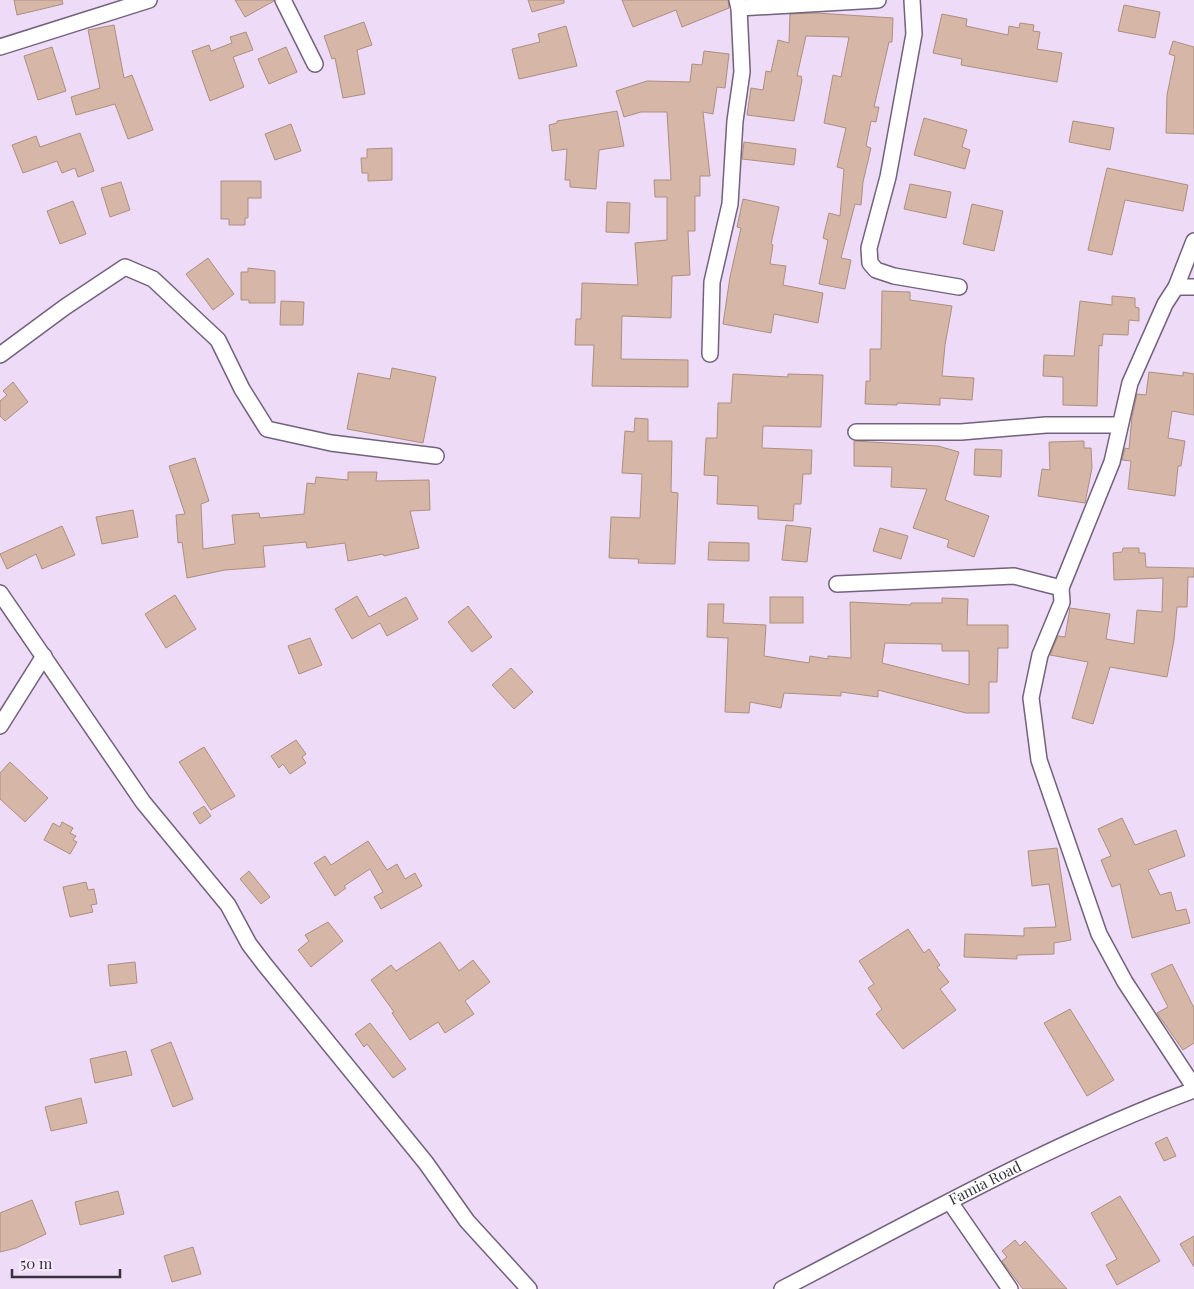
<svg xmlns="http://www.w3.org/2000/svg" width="1194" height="1289" font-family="'Playfair Display',serif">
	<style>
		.building { fill: #d6b7a7; stroke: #ad8f7f; fill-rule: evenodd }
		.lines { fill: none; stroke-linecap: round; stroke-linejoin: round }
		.minor-casing { stroke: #72627b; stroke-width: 18 }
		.minor { stroke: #fff; stroke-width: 15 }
		.labels { text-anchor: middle; stroke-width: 4.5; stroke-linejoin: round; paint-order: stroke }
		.street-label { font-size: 15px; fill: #38313c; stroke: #f6ebfc }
	</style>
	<rect width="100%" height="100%" fill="#eddbf7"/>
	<g class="building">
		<path d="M14,0H62L63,4L17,15Z"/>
		<path d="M235,0H274V1L245,17Z"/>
		<path d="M528,0H564V3L532,12Z"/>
		<path d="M622,0H728L729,8L682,27L676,10L633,27Z"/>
		<path d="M1124,5L1160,12L1155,38L1118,31Z"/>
		<path d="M816,13L893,18L892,42H889L874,107H879L876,122L871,121L866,146L871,148L863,182L861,205L855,204L841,258L851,260L845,289L819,284L828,240L823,238L829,213L840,216L844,169L837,167L846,128L824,123L833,75L841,77L849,37L806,36L797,76H801L802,80L794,121L747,115L751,88L763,90L766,71L771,72L778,40L789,43L790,14Z"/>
		<path d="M942,14L967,19L966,26L1008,35L1009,26L1019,28L1020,23L1034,25L1033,31L1040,32L1037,49L1062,53L1057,82L961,65L962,59L933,53Z"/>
		<path d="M364,22L372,45L357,50L365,94L343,98L335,58L332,59L324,36Z"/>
		<path d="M114,25L124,78L132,75L153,130L128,139L115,104L76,115L71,97L100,88L88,30Z"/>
		<path d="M566,26L577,66L519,79L512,49L540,42L538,34Z"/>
		<path d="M246,32L253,50L233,57L244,87L210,101L192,51L209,45L211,51L232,43L230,37Z"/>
		<path d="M1173,41L1194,47V134L1166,133L1167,95L1175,56L1169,54Z"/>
		<path d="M52,47L66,91L38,100L24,56Z"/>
		<path d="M286,47L297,72L269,84L258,59Z"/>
		<path d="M704,51L729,54L725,88L717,87L713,114L703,112L710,176H700V196H695V231H688L690,275L672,276L671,318L622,316L621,359L688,360V387L592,386L594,345H575L576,319H581L582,283L638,285L635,243L667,240V197H655L654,180H671L667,112H641L624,117L616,91L647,81L690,82L692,64L702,65Z"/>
		<path d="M617,111L624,146L599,150L596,189L570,187V180H565L567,149L552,151L549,125L557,123V121Z"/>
		<path d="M924,118L967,130L962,147L970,150L965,169L914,155Z"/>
		<path d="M1073,121L1114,128L1110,150L1069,142Z"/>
		<path d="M291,124L301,151L275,160L265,134Z"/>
		<path d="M80,133L94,171L78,177L75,168L62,173L57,161L23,173L12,145L36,136L40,147Z"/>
		<path d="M744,142L796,149L794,165L742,159Z"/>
		<path d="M392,148V180L368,181V173H362L361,158H367V149Z"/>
		<path d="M1107,168L1188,185L1183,211L1125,200L1112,255L1088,250Z"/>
		<path d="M221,181H261V198H248V218H245V225H229V219H221Z"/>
		<path d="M121,182L130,210L110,217L101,188Z"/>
		<path d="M910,184L951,192L946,218L904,209Z"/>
		<path d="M743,199L779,207L771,244L773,245L770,264L786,266L783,285L823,293L818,323L774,314L771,333L723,324L730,277L741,228L737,227Z"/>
		<path d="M73,201L86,234L60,244L47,211Z"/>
		<path d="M607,202L630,203L629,233L606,232Z"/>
		<path d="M972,204L1003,211L994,251L963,244Z"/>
		<path d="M208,258L234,294L213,310L186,274Z"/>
		<path d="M248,268L275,271V303H249V300H241V272H248Z"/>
		<path d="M882,291L910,292V300L952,306L945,345L942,376L974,378L972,400L940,398V405L897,403V405L865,404L866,381H870V349H881Z"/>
		<path d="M1112,296L1135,298V307L1139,308V321L1129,320L1128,335L1103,334L1102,346L1099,345L1097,406L1063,405V377L1043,376L1044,355L1074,356L1080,301L1112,305Z"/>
		<path d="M281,301L304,302L303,325H280Z"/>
		<path d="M392,368L436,377L423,443L347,429L358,373L390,379Z"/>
		<path d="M1149,372L1183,376V372L1194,374V415L1172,411L1168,438L1185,441L1181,466H1178L1175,496L1128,489L1131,461L1122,460L1125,448L1129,449L1132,417L1137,394L1146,395Z"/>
		<path d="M733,374L788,377V374L823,375L821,427L763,426L762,448L812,450L811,474H803L801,504H794L793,521L758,519V506L717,504L718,476L704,475L706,438H717L718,403H731Z"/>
		<path d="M13,382L28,402L5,421L0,416V401L7,395L3,391Z"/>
		<path d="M635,418L648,419V441H672L671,492L678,493L675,564L638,563L639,559L609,558L611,517L640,518L642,474L622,473L625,431L634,432Z"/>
		<path d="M854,441L938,446L959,452L945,500L989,516L974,557L947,547L949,540L913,528L927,489L891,487L892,467L854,466Z"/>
		<path d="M1084,441V448H1091L1092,468L1085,503L1038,496L1042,469L1050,470L1049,442Z"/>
		<path d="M975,449L1002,450L1001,477L974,475Z"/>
		<path d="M195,458L209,501L201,504L203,549L235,544L232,515L259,513L260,518L304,514L307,483L315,484L316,477L348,480V472H377L376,481L429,480L430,510L410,511L419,548L384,556L383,554L348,561L345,543L307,548L306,542L263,546L265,567L225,570L187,578L182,542L178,543L176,515L185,514L169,466Z"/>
		<path d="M133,510L138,537L102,544L96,517Z"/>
		<path d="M786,525L811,528L807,562L782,560Z"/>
		<path d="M62,526L75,555L42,569L36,554L7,569L0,554Z"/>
		<path d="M880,528L908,536L901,559L873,551Z"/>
		<path d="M709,542L749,543V561L708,560Z"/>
		<path d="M1123,548H1139V553H1145L1146,567L1194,568V577H1188L1187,607H1177L1174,640L1167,677L1110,667L1093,724L1072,718L1088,662L1050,655L1058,636L1065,637L1070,608L1110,614L1106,639L1134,644L1137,610L1162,612L1163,578L1114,580L1113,553L1122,552Z"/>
		<path d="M175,595L196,629L166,648L145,614Z"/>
		<path d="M357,596L369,617L406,597L418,619L387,636L380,623L352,639L335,609Z"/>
		<rect x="770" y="597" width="33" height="26"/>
		<path d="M942,598L968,599L967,625H1008V648H998L997,682H989V713H966L878,690V697L841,692V696L784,693L781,708L750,702L749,713L725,712L728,638L707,637L708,604H724L723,623L766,625L764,656L809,663L810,656L828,659V656L851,658L850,602L911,605V603H942ZM885,643L942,644V651H969V685L882,663Z"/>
		<path d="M468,606L492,637L472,652L448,622Z"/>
		<path d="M310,638L322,665L299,674L288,646Z"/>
		<path d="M511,668L533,692L514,709L492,685Z"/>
		<path d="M296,740L306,754L302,757L306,763L290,774L283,764L279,768L271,756Z"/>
		<path d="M204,747L235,796L211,810L179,762Z"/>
		<path d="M10,762L48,798L25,822L0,799V773Z"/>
		<path d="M204,806L211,816L200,824L193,813Z"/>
		<path d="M1122,818L1135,845L1176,830L1185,856L1148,870L1160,895L1171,892L1176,911L1186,909L1190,923L1132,938L1120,884L1112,887L1101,860L1111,856L1098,829Z"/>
		<path d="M62,822L73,828L70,833L76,836L73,840L77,842L70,854L44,840L53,823L60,827Z"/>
		<path d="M368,841L387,870L397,864L405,879L415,873L422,886L381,909L374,897L383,892L370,869L344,886L346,888L335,896L314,863L325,856L331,865Z"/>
		<path d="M1057,848L1071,940L1054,943V954L1017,955V959L964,957L965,934L1024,936V928L1056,927L1049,884L1032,886L1028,851Z"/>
		<path d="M249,871L270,897L261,904L240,879Z"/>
		<path d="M86,882L88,890L94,889L97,904L91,905L93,912L70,917L63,887Z"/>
		<path d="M328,922L343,941L311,967L298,950L309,941L305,935Z"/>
		<path d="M908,929L924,953L929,949L940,965L937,967L949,982L940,989L956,1010L903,1049L876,1014L882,1009L868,988L874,984L859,961Z"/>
		<path d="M440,942L459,971L473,960L490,982L465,1001L474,1014L445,1033L438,1022L410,1040L392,1013L394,1012L371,980L391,965L396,971Z"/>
		<path d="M135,962L137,983L110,986L108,965Z"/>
		<path d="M1172,964L1194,1008V1043L1183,1050L1157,1013L1168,1007L1151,974Z"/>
		<path d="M1070,1009L1114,1080L1087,1096L1044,1023Z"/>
		<path d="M370,1023L406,1069L393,1078L367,1044L364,1047L355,1034Z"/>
		<path d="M171,1042L193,1099L173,1107L151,1050Z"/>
		<path d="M126,1051L132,1075L95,1083L90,1059Z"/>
		<path d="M81,1098L87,1123L51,1131L45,1107Z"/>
		<path d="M1167,1137L1176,1156L1164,1161L1155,1143Z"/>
		<path d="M118,1191L124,1214L80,1225L75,1202Z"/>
		<path d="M1120,1196L1160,1261L1117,1285L1106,1265L1117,1259L1091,1213Z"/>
		<path d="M32,1200L46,1234L16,1248L0,1252V1213Z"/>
		<path d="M1194,1236V1267L1180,1244Z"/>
		<path d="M1015,1240L1020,1246L1025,1241L1067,1289H1023L1002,1261L1007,1257L1002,1251Z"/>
		<path d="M193,1247L201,1274L172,1282L164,1256Z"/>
	</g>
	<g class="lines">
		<g class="minor-casing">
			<g id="minor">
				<path d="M283,0L315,64"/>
				<path d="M912,0L914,34L888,177L869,248L870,263L876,270L894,276L959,287"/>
				<path d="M739,8L878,0"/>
				<path d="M0,47L149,0"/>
				<path d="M1194,241L1176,287L1165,304L1130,383L1112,462L1061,588L1062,602L1040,655L1031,698L1039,760L1099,934L1125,982L1194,1087"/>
				<path d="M1176,287H1194"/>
				<path d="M710,354L712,282L730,204L735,121L742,72L739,8L737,0"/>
				<path d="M0,355L65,307L125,267L153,279L218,340L242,389L267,429L331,443L436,456"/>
				<path d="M856,432H961L1046,425H1120"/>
				<path d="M837,584L1014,576L1061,588"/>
				<path d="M0,593L143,802L228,905L249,944L265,965L426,1163L467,1221L529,1289"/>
				<path d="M0,726L44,656"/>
				<path d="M950,1202L1010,1289"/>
				<path id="s1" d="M782,1289C917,1219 1051,1143 1194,1090"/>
			</g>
		</g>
		<use href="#minor" class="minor"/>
	</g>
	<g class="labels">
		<g class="street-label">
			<text dy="5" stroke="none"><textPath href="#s1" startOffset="229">Famia Road</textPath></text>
		</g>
	</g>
	<path d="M12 1269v8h108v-8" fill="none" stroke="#38313c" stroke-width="2.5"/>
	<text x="20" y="1269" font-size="15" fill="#38313c" stroke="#f6ebfc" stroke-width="4" paint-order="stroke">50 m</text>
</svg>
